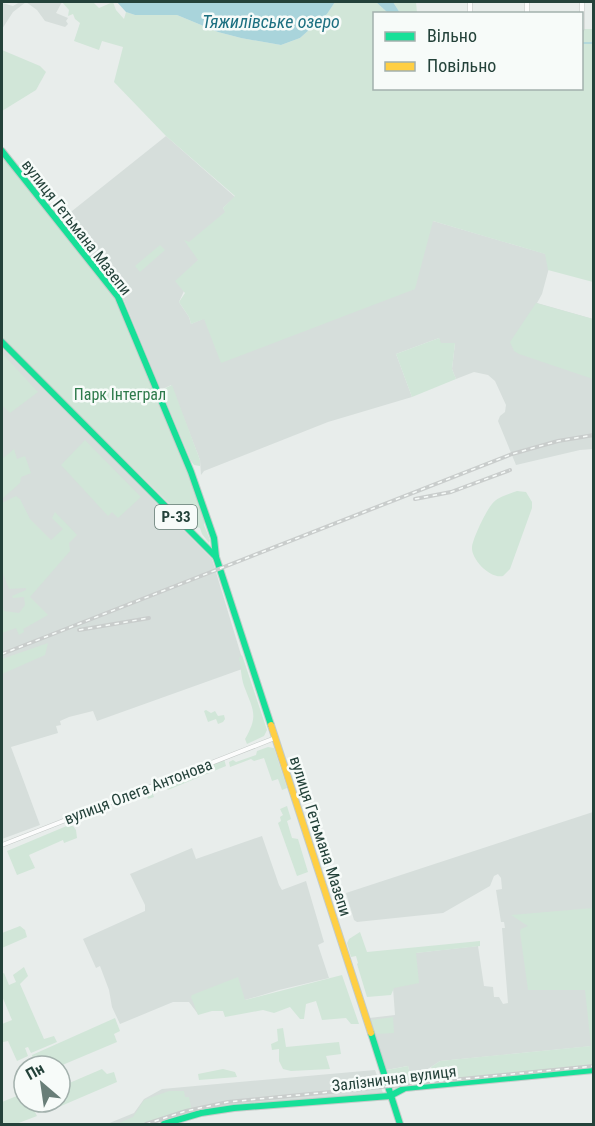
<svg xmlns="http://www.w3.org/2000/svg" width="595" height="1126" font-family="'Roboto Condensed',sans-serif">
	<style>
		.built { fill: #d6dedb }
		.green { fill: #d1e6d8 }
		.water { fill: #a9d4db }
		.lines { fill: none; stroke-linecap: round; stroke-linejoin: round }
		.stream { stroke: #a9d4db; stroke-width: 1.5 }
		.street-casing { stroke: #c5cac8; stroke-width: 5 }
		.fast-casing { stroke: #c3cbc8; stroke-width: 8 }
		.slow-casing { stroke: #c3cbc8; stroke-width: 8 }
		.street { stroke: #fcfcfc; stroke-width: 4 }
		.fast { stroke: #16e098; stroke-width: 6 }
		.slow { stroke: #ffcf43; stroke-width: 6 }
		.rail-casing { stroke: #c9cdcc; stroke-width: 4 }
		.rail { stroke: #f7fbf9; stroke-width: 1.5; stroke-dasharray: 4.5; stroke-linecap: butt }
		.labels { text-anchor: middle; stroke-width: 5; stroke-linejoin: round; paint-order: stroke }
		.shield { fill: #f7fbf9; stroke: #637a73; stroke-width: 1.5 }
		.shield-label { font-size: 15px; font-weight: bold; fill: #24423a }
		.street-label { font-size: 16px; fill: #24423a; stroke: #f7fbf9 }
		.park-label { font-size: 16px; fill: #2d7a4b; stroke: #f7fbf9 }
		.water-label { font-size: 18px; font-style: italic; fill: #1c6f80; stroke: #f7fbf9 }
	</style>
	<rect width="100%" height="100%" fill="#e8edeb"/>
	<g class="built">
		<path d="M20,2H62L56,13L68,18L66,21L68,24L65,27L45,21L37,10L26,2L13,12L2,29V3L13,6Z"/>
		<path d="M166,136L235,197L223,208L226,212L198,260L179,302L189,317L191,324L433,221L546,254L549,268L542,294L537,303L593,319V449L580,450L516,465L498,421L500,416L505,412L506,405L495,381L488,375L474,372L456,379L452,369L455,343H440L439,338L396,354L412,397L328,422L204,471L201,475L200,460L171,385L161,390L121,293L62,219Z"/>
		<path d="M2,348L212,559L245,668L97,721L93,711L69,717L60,721L61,725L56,726L58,733L11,747L40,825L2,839Z"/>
		<path d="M593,812V1046L440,1061L428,1069V1071L410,1074L408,1066L386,1070L369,1018L395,1015L393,988L415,953L478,946L484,986L493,987L494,997H499L503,1004L508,1003L502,928H505L504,922H501L496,890L502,889L501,878L498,874L494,876L490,886L443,913L357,922L354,920L346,893Z"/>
		<path d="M262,836L279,885L282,890L306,881L324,942L318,945L329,978L279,990L198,1014L189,1002H173L120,1024L112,1007L109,990L100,966L96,968L83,939L145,911V905L130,874L192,848L196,859Z"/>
		<path d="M375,1070L383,1093L227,1106L185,1114L154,1124H107L134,1113L144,1099L162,1089Z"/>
	</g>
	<g class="green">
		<path d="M62,2H93L99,8L113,2L116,10L124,19L126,12L135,15H177L218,32L241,38L281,45L300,38L327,14L335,2H376L388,13L374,14V88H582V29H593V282L548,270L545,254L433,221L415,289L221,363L204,319L191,324L189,317L179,302L185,293L175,281L198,260L184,240L189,242L225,212L223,208L235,196L166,136L114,82L123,47L102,41L99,50L74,41L80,23L75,19L73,14L68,16L69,10Z"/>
		<path d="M393,2H416L417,13H400Z"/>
		<path d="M2,50L40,66L46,72L36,90L2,111Z"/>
		<path d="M2,151L118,297L206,515L204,525L210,540L209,543L202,534L200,528L197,527L195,529L2,338Z"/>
		<path d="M160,245L165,250L140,272L135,266Z"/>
		<path d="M536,303L593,319V379L519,354L514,351L510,342Z"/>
		<path d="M439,338L441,343H455L452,369L456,379L412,397L396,354Z"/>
		<path d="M2,353L38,392L10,413L2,405Z"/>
		<path d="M172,385L200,460V466L194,465L191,461L161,390Z"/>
		<path d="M85,440L141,497L118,518L112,512L108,516L61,465Z"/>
		<path d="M14,449L17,459L25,456L31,473L21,477L20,483L2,499V459Z"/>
		<path d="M517,491L526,492L532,502V508L510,569L503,576C490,579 471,559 472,547C473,538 486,511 492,504C497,497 509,494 517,491Z"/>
		<path d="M16,496L20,499L30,519L51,540L63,529L52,518L55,512L77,535L69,543L70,551L30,597L48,615L23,629L24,632L19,635L16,628L2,633V604L4,611L19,613L25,605L24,597L13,598L12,596L26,590V588L9,589L2,571V503Z"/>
		<path d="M48,643L45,655L2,674V659Z"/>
		<path d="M242,655L267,730L264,736L247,744L245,739C259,715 253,710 244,686C241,677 241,667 239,658Z"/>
		<path d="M206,710L211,713L215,711L218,716L224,715L225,719L223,722L218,724L216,719L208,722L204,711Z"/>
		<path d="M268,747L274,748L287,788L282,790L278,779L272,781L264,758L254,761L251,759L230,767L229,762L233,760L236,762L256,755L257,751Z"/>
		<path d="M224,759L226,766L168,790L165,786L152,791L154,797L148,799L146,793L149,789Z"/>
		<path d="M287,806L291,819L287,821L292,838L298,839L308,872L297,876L278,823L281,821L280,817L283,815L280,809Z"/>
		<path d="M69,825L73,826L76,830L77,838L64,843L63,840L29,855L35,868L17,875L7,851Z"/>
		<path d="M593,908V1070L405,1088L394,1094L387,1070L408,1066L410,1073L428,1071L430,1073L433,1072L431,1067L440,1061L591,1046L585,990H528L520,932L521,929L528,926L511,915Z"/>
		<path d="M20,926L25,930L27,937L2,948V933Z"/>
		<path d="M360,932L367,952L480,941V946L416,953L419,983L394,988L391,995L367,997L357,964L358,963L356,956L351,957L347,943L349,939Z"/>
		<path d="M24,967L28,976L20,984L44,1039L54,1036L57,1042L31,1053L28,1047L25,1048L28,1056L17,1061L8,1041L3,1042L2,1024L12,1020L2,996V974L4,973L9,985L16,982L13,975Z"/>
		<path d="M342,975L359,1024H351L346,1018L322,1020L316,1001L306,1004L304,1019H300L290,1007L274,1013L263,1010L225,1017L223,1011H212L198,1015L191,997L192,995L238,977L245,1000Z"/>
		<path d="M393,1017L394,1033L375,1034L371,1020Z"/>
		<path d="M115,1018L120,1031L114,1034L117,1042L60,1066H34L32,1055Z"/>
		<path d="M283,1028L286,1047L339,1042L341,1054L326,1056L330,1069L291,1071L283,1069L279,1061V1049L272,1050L271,1044L278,1041L277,1029Z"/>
		<path d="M102,1069L107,1074L114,1072L117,1082L54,1109L51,1102H60V1087Z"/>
		<path d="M223,1069L235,1072L237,1077L199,1080L198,1074Z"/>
		<path d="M169,1091H184L185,1097H189L192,1111L150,1124H117L133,1117L144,1100Z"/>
		<path d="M24,1093V1102H30L37,1116L16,1124H2V1102Z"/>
	</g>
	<g class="water">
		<path d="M117,2H335L327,14L300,38L281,45L241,38L218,32L177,15H135L126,12Z"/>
		<path d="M376,2H393L400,13H388Z"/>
	</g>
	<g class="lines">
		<path class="stream" d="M582,43H594"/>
		<g class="street-casing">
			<g id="street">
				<path d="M470,2V14"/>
				<path d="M527,2V14"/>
				<path d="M582,2V29"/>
				<path d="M2,845L275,738"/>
			</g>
		</g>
		<g class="fast-casing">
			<g id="fast">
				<path d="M2,151L118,297L191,472L214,538L216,557"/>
				<path d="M2,342L216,557L271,725"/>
				<path d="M371,1033L400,1124"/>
				<path d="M164,1124L201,1113L234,1108L390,1096L405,1088L594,1070"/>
			</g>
		</g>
		<g class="slow-casing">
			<path id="slow" d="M271,725L371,1033"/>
		</g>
		<use href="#street" class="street"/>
		<use href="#fast" class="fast"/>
		<use href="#slow" class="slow"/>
		<g class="rail-casing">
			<g id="rail">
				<path d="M415,499L451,492L510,470"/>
				<path d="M79,630L149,618"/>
				<path d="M2,654L512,454L558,441L594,435"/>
				<path d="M146,1124L186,1111L228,1102L594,1066"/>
			</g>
		</g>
		<use href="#rail" class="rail"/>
	</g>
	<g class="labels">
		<rect class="shield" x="155" y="505" width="42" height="24" rx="4.5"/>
		<g class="shield-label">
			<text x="176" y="522">Р-33</text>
		</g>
		<g class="street-label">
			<text transform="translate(77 227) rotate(52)" y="6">вулиця Гетьмана Мазепи</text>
			<text transform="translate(138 791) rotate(-21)" y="6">вулиця Олега Антонова</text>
			<text transform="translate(321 836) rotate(72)" y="6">вулиця Гетьмана Мазепи</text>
			<text transform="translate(394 1078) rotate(-7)" y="6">Залізнична вулиця</text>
		</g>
		<g class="park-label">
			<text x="120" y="400">Парк Інтеграл</text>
		</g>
		<g class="water-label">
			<text x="271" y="28">Тяжилівське озеро</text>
		</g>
	</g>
	<rect width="595" height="1126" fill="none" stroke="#24423a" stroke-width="6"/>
	<rect x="373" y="12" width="210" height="78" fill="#f7fbf9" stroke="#a3b1ad" stroke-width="1.5"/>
	<rect x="385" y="32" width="30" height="9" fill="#16e098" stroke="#a3b1ad" stroke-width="1.5"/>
	<text x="427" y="42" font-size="18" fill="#24423a">Вільно</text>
	<rect x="385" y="62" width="30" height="9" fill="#ffcf43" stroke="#a3b1ad" stroke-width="1.5"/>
	<text x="427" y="72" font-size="18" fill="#24423a">Повільно</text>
	<g transform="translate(42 1084) rotate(331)"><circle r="28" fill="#f7fbf9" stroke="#a3b1ad" stroke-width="1.5"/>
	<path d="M0-4.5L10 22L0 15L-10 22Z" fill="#697e78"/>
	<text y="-9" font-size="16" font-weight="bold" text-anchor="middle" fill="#24423a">Пн</text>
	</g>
</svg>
